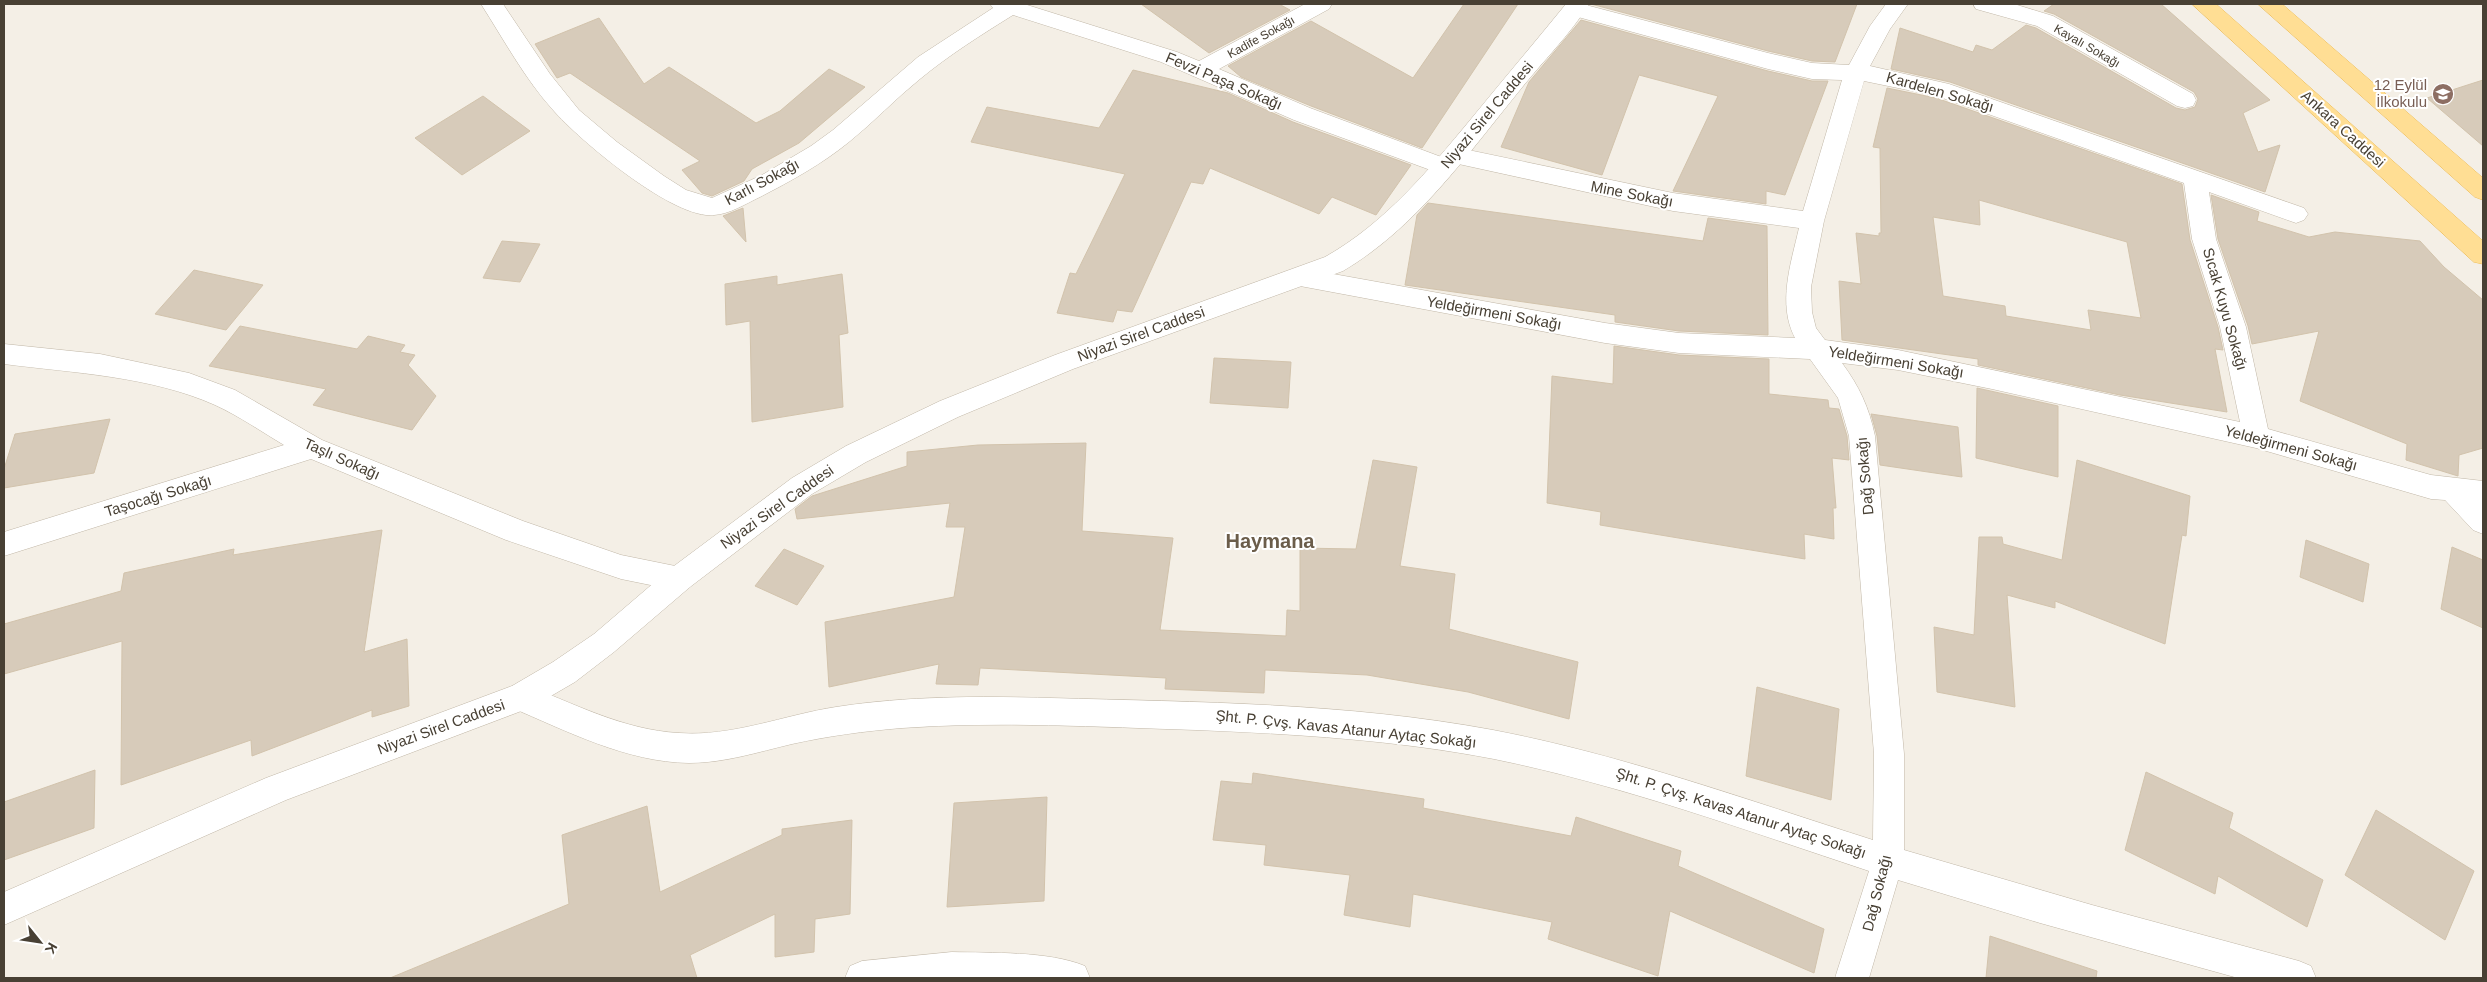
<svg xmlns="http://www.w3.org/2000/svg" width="2487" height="982" font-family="Arial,sans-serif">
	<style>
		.building { fill: #d7cbba; stroke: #d2c3ac; fill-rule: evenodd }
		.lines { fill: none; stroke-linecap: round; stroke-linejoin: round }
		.minor-casing { stroke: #c1b7a7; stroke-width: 1 }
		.tertiary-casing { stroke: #c1b7a7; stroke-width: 1 }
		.primary-casing { stroke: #eebe5a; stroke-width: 1 }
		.minor { fill: #fff; fill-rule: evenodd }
		.tertiary { fill: #fff; fill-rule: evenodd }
		.primary { fill: #ffde94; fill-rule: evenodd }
		.labels { text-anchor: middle; stroke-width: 4; stroke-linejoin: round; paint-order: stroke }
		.far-street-label { font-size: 12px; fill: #484034; stroke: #fff }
		.street-label { font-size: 15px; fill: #484034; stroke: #fff }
		.education-label { font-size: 15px; fill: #785e54; stroke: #fff; text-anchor: end }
		.district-label { font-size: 20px; font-weight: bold; fill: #6b5d4a; stroke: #fff }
	</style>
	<rect width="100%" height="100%" fill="#f4efe6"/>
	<g class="building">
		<path d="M1141,4H1279L1290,10L1209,53Z"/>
		<path d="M1464,4H1518L1422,148L1311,106L1241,77L1228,66L1311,21L1413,78Z"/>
		<path d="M1591,4H1857L1835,62L1812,61L1768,51Z"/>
		<path d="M2054,4H2161L2270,100L2243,113L2258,152L2280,145L2265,192L1950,82L1891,69L1900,28L1973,52L1976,45L1992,50L2026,25L2036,28L2176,108L2185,110L2195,107L2198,99L2194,92L2054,14L2044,11Z"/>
		<path d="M599,18L644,84L669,67L756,123L780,111L829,69L865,87L799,143L752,169L744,181L712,196L702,193L682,170L700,161L570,73L557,78L535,44Z"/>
		<path d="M1581,20L1768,71L1812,81H1828L1785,195L1766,191V204L1673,191L1718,96L1639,75L1602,175L1501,147L1529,82Z"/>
		<path d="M1133,70L1228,93L1293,122L1411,165L1376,215L1332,197L1319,214L1210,168L1203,184L1191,182L1132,312L1117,310L1113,322L1057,313L1070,273L1076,274L1125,174L971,142L987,107L1099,128Z"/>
		<path d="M2483,80V146L2427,98Z"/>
		<path d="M1887,88L1936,98L2182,184L2190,240L2218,327L2223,350L2215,349L2227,412L2120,395L1978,365V359L1842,340L1839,281L1861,284L1856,233L1879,236V233H1881L1880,148L1873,147ZM1979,200L2127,242L2141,318L2088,310L2091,330L2006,316L2005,306L1943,296L1933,217L1980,225Z"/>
		<path d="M483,96L530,131L462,175L415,138Z"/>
		<path d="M2211,195L2259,212L2257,221L2309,237L2335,232L2420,241L2444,267L2483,300V448L2459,455L2458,476L2406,460L2407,444L2300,401L2319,331L2252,344L2248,326L2218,239Z"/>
		<path d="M1428,203L1703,241L1708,218L1767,226L1768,335L1679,331L1615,322V315L1405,285L1417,215Z"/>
		<path d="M743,208L746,242L723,216Z"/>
		<path d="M502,241L540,244L520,282L483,278Z"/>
		<path d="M194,270L263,285L226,330L155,314Z"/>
		<path d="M842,274L848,333L839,335L843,407L752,422L750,321L726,325L725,284L777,276V285Z"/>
		<path d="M240,326L357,349L368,336L405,345L400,352L415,355L408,365L436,396L412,430L313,405L326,389L209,366Z"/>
		<path d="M1614,346L1679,355L1769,359V394L1828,400L1829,408L1839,409L1847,436L1849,460L1832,458L1836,508H1833L1834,539L1804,534L1805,559L1600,525L1601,512L1547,503L1552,376L1613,384Z"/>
		<path d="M1214,358L1291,362L1288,408L1210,403Z"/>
		<path d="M1977,388L2058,406V477L1976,458Z"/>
		<path d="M1871,414L1958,427L1962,477L1880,465L1877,436Z"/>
		<path d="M110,419L94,473L4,488V469L15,434Z"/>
		<path d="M1086,443L1082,531L1173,538L1160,630L1286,636L1287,610L1300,611V548L1356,549L1373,460L1417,467L1400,566L1455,574L1449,629L1578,662L1569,719L1468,692L1367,675L1265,670L1264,693L1165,689L1166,678L980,668L978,685L936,684L939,664L829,687L825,622L954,597L965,527H946L950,503L797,519L795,509L812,496L907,466V452L978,445Z"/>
		<path d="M2077,460L2190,496L2186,536L2182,535L2165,644L2055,601V608L2007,595L2015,707L1937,692L1934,627L1974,635L1979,537H2002L2003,544L2062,560Z"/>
		<path d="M382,530L364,652L407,639L409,706L372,717V710L252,756L251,740L121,785L122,641L4,674V624L121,591L124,573L234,549L233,555Z"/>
		<path d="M2306,540L2369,564L2363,602L2300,577Z"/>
		<path d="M2452,547L2483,560V628L2441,609Z"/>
		<path d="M784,549L824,566L797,605L755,586Z"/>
		<path d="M1757,687L1839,709L1831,800L1746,776Z"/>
		<path d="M95,770L94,828L4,860V802Z"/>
		<path d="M2146,772L2233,813L2229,828L2323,880L2307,927L2218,876L2215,894L2125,850Z"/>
		<path d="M1253,773L1424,799L1423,808L1571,836L1576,817L1681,851L1678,866L1824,929L1814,973L1670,911L1658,976L1548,939L1552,922L1413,894L1410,927L1344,915L1350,875L1264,865L1266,845L1213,840L1221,781L1252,784Z"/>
		<path d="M1047,797L1044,901L947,907L954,803Z"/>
		<path d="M647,806L660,892L782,835V829L852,820L850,914L815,919L814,952L775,957V914L690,955L697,978H390L569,904L562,835Z"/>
		<path d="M2376,810L2474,871L2445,940L2345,875Z"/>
		<path d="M1990,936L2097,971L2096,978H1986Z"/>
	</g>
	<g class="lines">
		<g class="minor-casing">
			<g id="minor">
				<path d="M481,4H503L550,74L579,110L617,142L664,176L686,190L712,198L762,175L811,146L833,130L918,57L993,8L990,4H1024L1177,52L1199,61L1305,4H1332L1329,9L1219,69L1310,108L1444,158L1442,155L1446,149L1454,147L1673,193L1803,211L1842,80L1812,79L1768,69L1567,14L1564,9L1567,4H1582L1768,53L1812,63L1849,65L1870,26L1886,4H1908L1890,29L1870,66L1949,84L2304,208L2308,214L2304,220L2296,223L2209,192L2216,239L2246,327L2268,429L2431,475L2483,481V534L2473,530L2445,500L2431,499L2256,448L1992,389L1898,370L1842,363C1859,386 1869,407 1875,436L1904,754V850L2092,905L2299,961L2311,966L2316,978H2238L2040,923L1898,880L1869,978H1835L1869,871C1745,830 1622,785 1494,759C1396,740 1295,734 1196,730C1098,727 999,721 902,728C865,731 828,736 792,744C758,752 724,763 689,763C626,762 567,731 510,707L506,697L510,687L521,683C573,703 623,730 679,733C732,737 784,715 836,707C907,696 979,696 1051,698C1198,702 1348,703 1493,730C1623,755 1747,800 1873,840L1874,754L1849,436L1838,398L1810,359L1679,353L1605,343L1300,286L1291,284L1288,277L1291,270L1300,268L1605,323L1679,333L1795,338C1777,304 1791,263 1799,228L1673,211L1454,163L1456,167L1452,173L1444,175L1294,120L1161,62L1013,15C981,35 949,55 920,79C895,99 874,122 849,142C822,164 791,181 760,197C745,204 730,214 714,215C674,220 579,140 553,110C525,79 504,40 481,4ZM1864,81L1937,96L2184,183L2192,239L2220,327L2240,422L1898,350L1825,340L1816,328L1812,312L1811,287L1824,221Z"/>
				<path d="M1973,4H2014L2053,16L2193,94L2196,100L2193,106L2185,108L2177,106L2037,26L1976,9Z"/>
				<path d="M4,344L100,354L189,373L235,390L322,440L523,521L621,555L690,569L694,578L690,587L680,591L621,579L506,540L311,459L4,556V532L284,445C262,432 239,416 215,405C150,376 74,373 4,364Z"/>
				<path d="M952,952C991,953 1049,951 1085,966L1090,978H845L850,966L862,961Z"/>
			</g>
		</g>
		<g class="tertiary-casing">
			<path id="tertiary" d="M1566,4H1589C1570,35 1542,62 1520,90C1467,155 1416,228 1343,271L1073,369L958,417L866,462L812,494L690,587L614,652L575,682L532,707L286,800L4,925V892L266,778L512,686L553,662L594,634L670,569L792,478L846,446L940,401L1055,355L1325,257C1385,223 1428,171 1471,119C1503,80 1535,42 1566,4Z"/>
		</g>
		<g class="primary-casing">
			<g id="primary">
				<path d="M2192,4H2216L2483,241V264L2474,262Z"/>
				<path d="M2258,4H2282L2483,178V200L2475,197Z"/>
			</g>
		</g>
		<use href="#minor" class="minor"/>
		<use href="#tertiary" class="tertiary"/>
		<use href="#primary" class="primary"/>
	</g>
	<defs>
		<g id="school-disc" transform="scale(1.125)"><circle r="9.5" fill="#8d6e63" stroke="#fff"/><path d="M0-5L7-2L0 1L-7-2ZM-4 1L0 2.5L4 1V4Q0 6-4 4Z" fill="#fff"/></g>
	</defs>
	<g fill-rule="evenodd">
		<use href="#school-disc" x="2443" y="94"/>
	</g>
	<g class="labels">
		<g class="far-street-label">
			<text transform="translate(1261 37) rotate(-29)" y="4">Kadife Sokağı</text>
			<text transform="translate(2087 46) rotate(30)" y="4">Kayalı Sokağı</text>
		</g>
		<g class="street-label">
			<text transform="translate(1224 81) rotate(23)" y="5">Fevzi Paşa Sokağı</text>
			<text transform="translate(1940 92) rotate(16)" y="5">Kardelen Sokağı</text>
			<text transform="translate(1487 115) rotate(-50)" y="5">Niyazi Sirel Caddesi</text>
			<text transform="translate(2343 129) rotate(42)" y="5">Ankara Caddesi</text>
			<text transform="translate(762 182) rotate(-28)" y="5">Karlı Sokağı</text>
			<text transform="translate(1632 194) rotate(11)" y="5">Mine Sokağı</text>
			<text transform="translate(2225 309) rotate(74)" y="5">Sıcak Kuyu Sokağı</text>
			<text transform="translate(1494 313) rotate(10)" y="5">Yeldeğirmeni Sokağı</text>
			<text transform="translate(1141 334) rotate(-20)" y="5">Niyazi Sirel Caddesi</text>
			<text transform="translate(1896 362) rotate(9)" y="5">Yeldeğirmeni Sokağı</text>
			<text transform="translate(2291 448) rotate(15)" y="5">Yeldeğirmeni Sokağı</text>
			<text transform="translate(342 459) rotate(24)" y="5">Taşlı Sokağı</text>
			<text transform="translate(1865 476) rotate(-95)" y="5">Dağ Sokağı</text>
			<text transform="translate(158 496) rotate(-17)" y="5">Taşocağı Sokağı</text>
			<text transform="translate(777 507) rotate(-35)" y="5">Niyazi Sirel Caddesi</text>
			<text transform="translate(441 727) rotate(-20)" y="5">Niyazi Sirel Caddesi</text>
			<text transform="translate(1346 729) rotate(6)" y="5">Şht. P. Çvş. Kavas Atanur Aytaç Sokağı</text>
			<text transform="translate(1741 813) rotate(18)" y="5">Şht. P. Çvş. Kavas Atanur Aytaç Sokağı</text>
			<text transform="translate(1877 893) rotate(-76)" y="5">Dağ Sokağı</text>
		</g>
		<g class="education-label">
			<text x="2427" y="90">12 Eylül<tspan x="2427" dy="17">İlkokulu</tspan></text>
		</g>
		<g class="district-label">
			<text x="1270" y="548">Haymana</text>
		</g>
	</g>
	<rect width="2487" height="982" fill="none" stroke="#484034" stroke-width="10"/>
	<g transform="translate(40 942) rotate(120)" stroke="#ffffff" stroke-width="4" paint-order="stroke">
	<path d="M0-4L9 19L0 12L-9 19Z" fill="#484034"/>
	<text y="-8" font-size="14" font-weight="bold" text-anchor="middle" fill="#484034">K</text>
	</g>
</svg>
